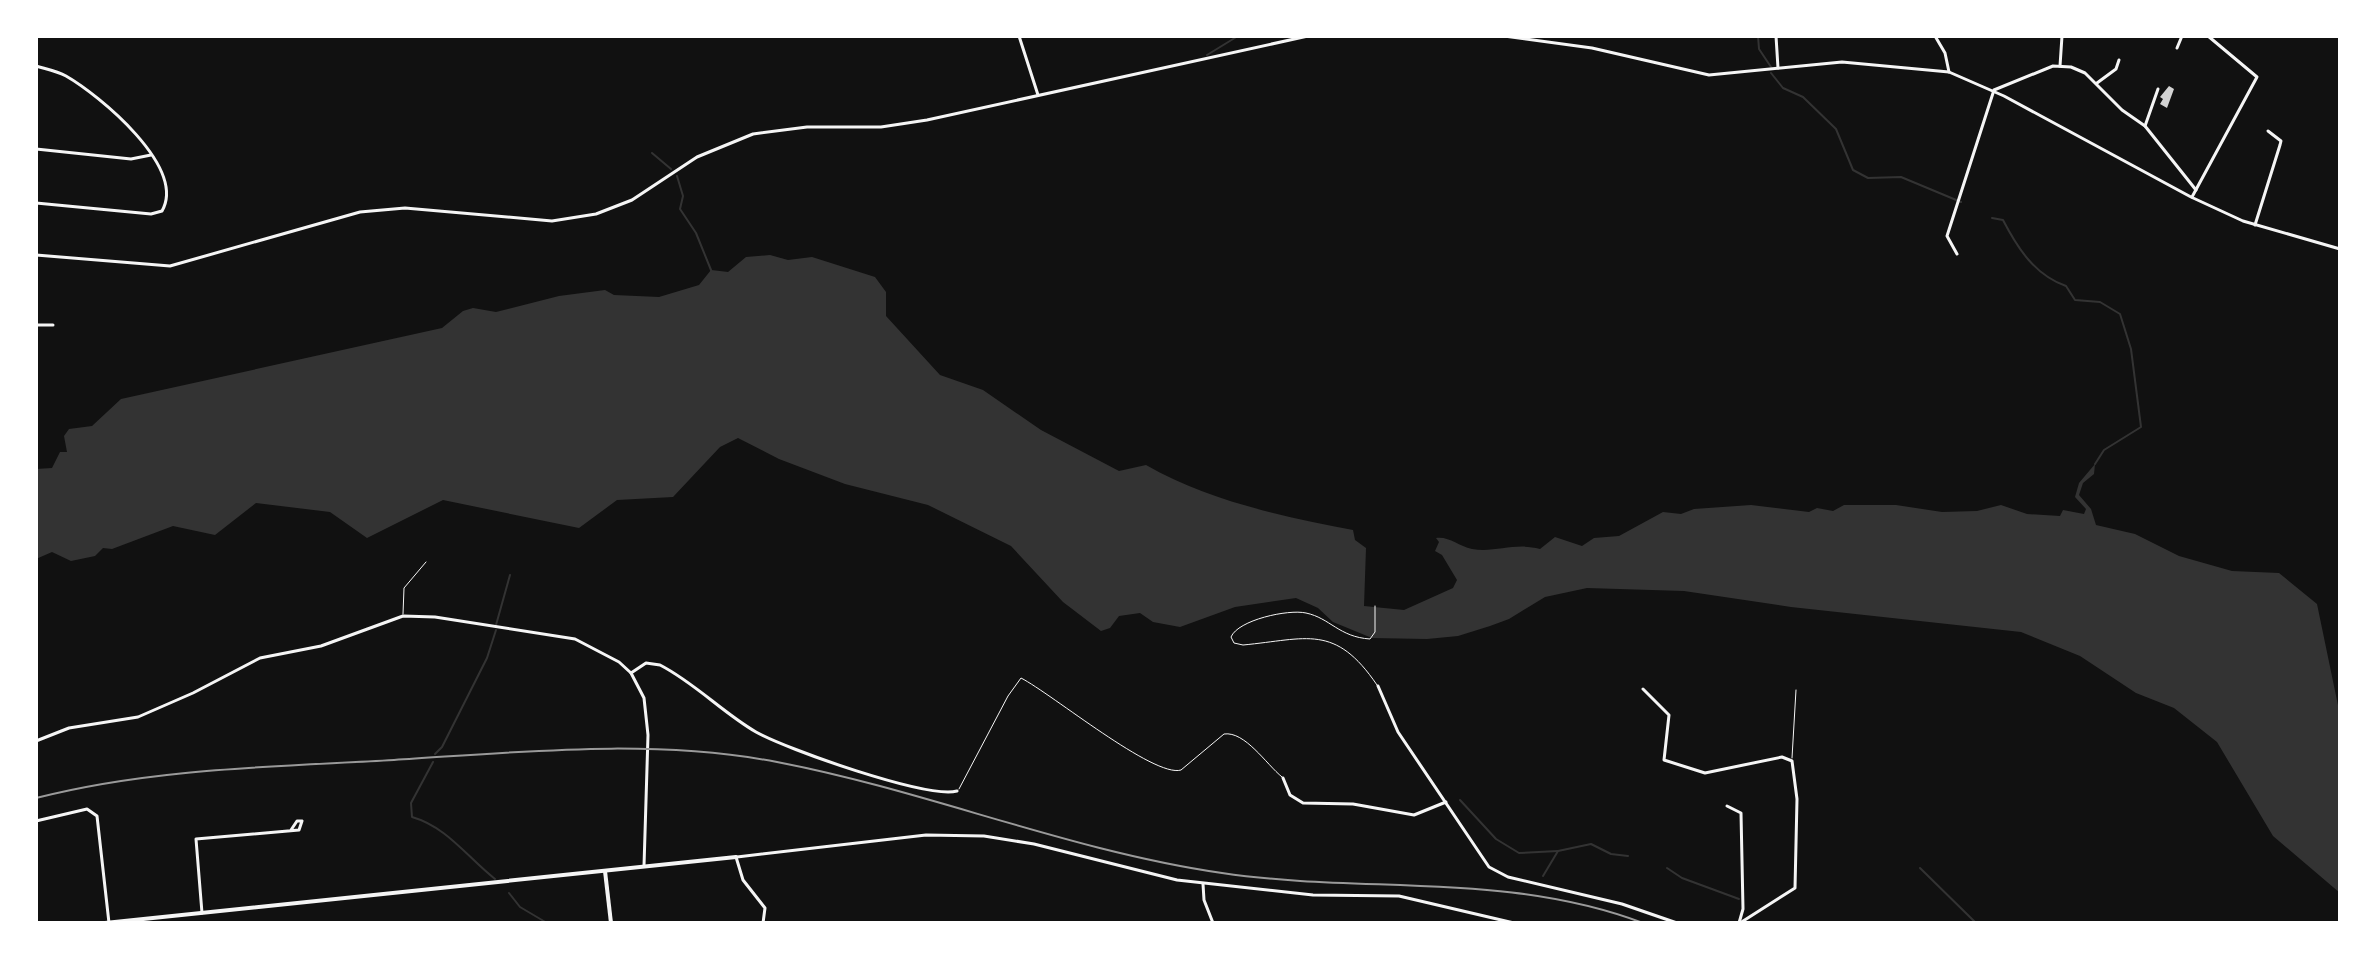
<svg xmlns="http://www.w3.org/2000/svg" width="2376" height="959" font-family="'IBM Plex Sans',sans-serif">
	<style>
		.water { fill: #333 }
		.lines { fill: none; stroke-linecap: round; stroke-linejoin: round }
		.stream { stroke: #333; stroke-width: 2 }
		.building { fill: #d3d3d3 }
		.service { stroke: #f5f5f5; stroke-width: 1 }
		.minor { stroke: #f5f5f5; stroke-width: 3 }
		.tertiary { stroke: #f5f5f5; stroke-width: 3 }
		.secondary { stroke: #f5f5f5; stroke-width: 4 }
		.rail { stroke: #9a9a9a; stroke-width: 2 }
	</style>
	<rect width="100%" height="100%" fill="#111"/>
	<path class="water" d="M770,255L788,260L812,257L875,277L886,292V316L940,375L983,390L1041,430L1119,471L1146,465C1209,501 1281,516 1353,530L1355,540L1366,548L1364,606L1404,610L1453,588L1457,580L1442,555L1435,551L1439,542L1436,538C1449,536 1458,546 1472,549C1495,553 1516,542 1540,549L1555,537L1582,546L1594,538L1619,536L1663,512L1681,514L1694,509L1751,505L1809,512L1817,508L1833,511L1844,505H1896L1942,512L1977,511L2001,505L2027,514L2060,516L2063,510L2084,514L2086,509L2075,497L2079,483L2095,464L2094,474L2083,483L2079,495L2091,509L2096,525L2135,534L2179,556L2232,571L2279,573L2317,604L2340,715V893L2273,836L2217,742L2174,708L2136,693L2080,656L2021,632L1791,607L1684,591L1587,588L1545,597L1509,619L1490,626L1458,636L1427,639L1372,638L1333,622L1318,608L1296,598L1235,607L1180,627L1153,622L1140,613L1119,616L1110,628L1101,631L1063,602L1011,546L928,505L845,484L779,459L738,438L720,447L673,497L617,500L579,528L443,500L367,538L330,512L256,503L215,535L173,526L112,549L103,548L95,556L71,561L52,552L36,559V469L52,468L60,452H67L64,436L69,429L92,426L121,399L442,328L463,311L473,308L496,312L559,296L605,290L614,295L659,297L699,285L711,270L728,272L746,257Z"/>
	<g class="lines">
		<g class="stream">
			<path d="M1758,36L1759,49L1771,67"/>
			<path d="M1207,55L1238,36"/>
			<path d="M1771,73L1783,88L1803,97L1836,129L1853,170L1868,178L1901,177L1961,202"/>
			<path d="M652,153L671,169"/>
			<path d="M677,176L683,196L680,209L696,233L711,270"/>
			<path d="M1992,218L2003,220C2018,249 2035,275 2066,286L2075,300L2100,302L2120,314L2131,349L2141,427L2104,450L2095,464"/>
			<path d="M496,625L510,575"/>
			<path d="M435,754L442,747L487,658L496,630"/>
			<path d="M433,762L411,803L412,817C447,827 467,857 495,879"/>
			<path d="M1460,800L1496,839L1519,853L1558,851"/>
			<path d="M1667,868L1682,878L1739,899"/>
			<path d="M1920,868L1976,923"/>
			<path d="M1543,876L1558,851L1591,844L1611,854L1628,856"/>
			<path d="M509,893L520,907L547,923"/>
		</g>
	</g>
	<path class="building" d="M2169,86L2174,89L2167,108L2160,104L2163,99L2160,97Z"/>
	<g class="lines">
		<g class="service">
			<path d="M1375,606V632L1370,639C1339,637 1330,618 1306,613C1288,609 1238,620 1231,637L1234,643L1243,645C1307,639 1335,623 1377,685"/>
			<path d="M403,614L404,588L426,562"/>
			<path d="M1792,758L1796,690"/>
			<path d="M959,789L1008,696L1021,678C1052,694 1154,778 1181,770L1224,734C1245,731 1266,764 1282,777"/>
		</g>
		<g class="minor">
			<path d="M1019,36L1038,95"/>
			<path d="M1776,36L1778,68"/>
			<path d="M1935,36L1945,53L1949,72"/>
			<path d="M2177,48L2182,36"/>
			<path d="M36,66C46,69 57,71 66,76C99,95 187,167 162,211L151,214L36,203"/>
			<path d="M2060,66L2062,36"/>
			<path d="M2097,83L2116,69L2119,60"/>
			<path d="M2145,126L2158,89"/>
			<path d="M36,149L131,159L151,155"/>
			<path d="M2192,197L2257,77L2208,36"/>
			<path d="M2255,225L2280,145L2281,141L2268,131"/>
			<path d="M1957,254L1947,236L1994,90L2053,66L2071,67L2085,73L2122,110L2145,126L2196,190"/>
			<path d="M36,325H53"/>
			<path d="M631,673L646,663L660,665C695,683 723,713 756,732C786,749 927,799 957,791"/>
			<path d="M1378,686L1398,732L1489,867L1508,877L1622,904L1677,923"/>
			<path d="M1643,689L1669,715L1664,760L1705,773L1782,757L1792,761L1797,799L1795,888L1740,923"/>
			<path d="M36,741L69,728L138,717L193,693L260,658L321,646L403,616L435,617L575,639L619,662L631,673L644,698L648,735L644,866"/>
			<path d="M1283,778L1290,795L1303,803L1353,804L1414,815L1446,802"/>
			<path d="M1727,806L1741,813L1743,909L1739,923"/>
			<path d="M36,821L87,809L97,816L109,923"/>
			<path d="M736,857L743,880L765,908L763,923"/>
			<path d="M1203,884L1204,900L1213,923"/>
			<path d="M202,913L196,839L299,830L302,821H297L291,830"/>
		</g>
		<g class="tertiary">
			<path d="M1504,36L1592,48L1709,75L1842,62L1949,72L2004,96L2191,197L2243,221L2340,249"/>
			<path d="M36,255L170,266L360,212L405,208L552,221L596,214L632,200L697,157L753,134L807,127H881L927,120L1308,36"/>
			<path d="M737,857L926,835L984,836L1034,844L1177,880L1313,895L1399,896L1514,923"/>
		</g>
		<g class="secondary">
			<path d="M605,871L611,923"/>
			<path d="M105,923L736,857"/>
		</g>
		<path class="rail" d="M36,798C153,768 274,767 394,760C521,752 651,738 777,762C928,791 1070,851 1222,873C1363,894 1506,871 1643,923"/>
	</g>
	<rect width="2376" height="959" fill="none" stroke="#ffffff" stroke-width="76"/>
</svg>
